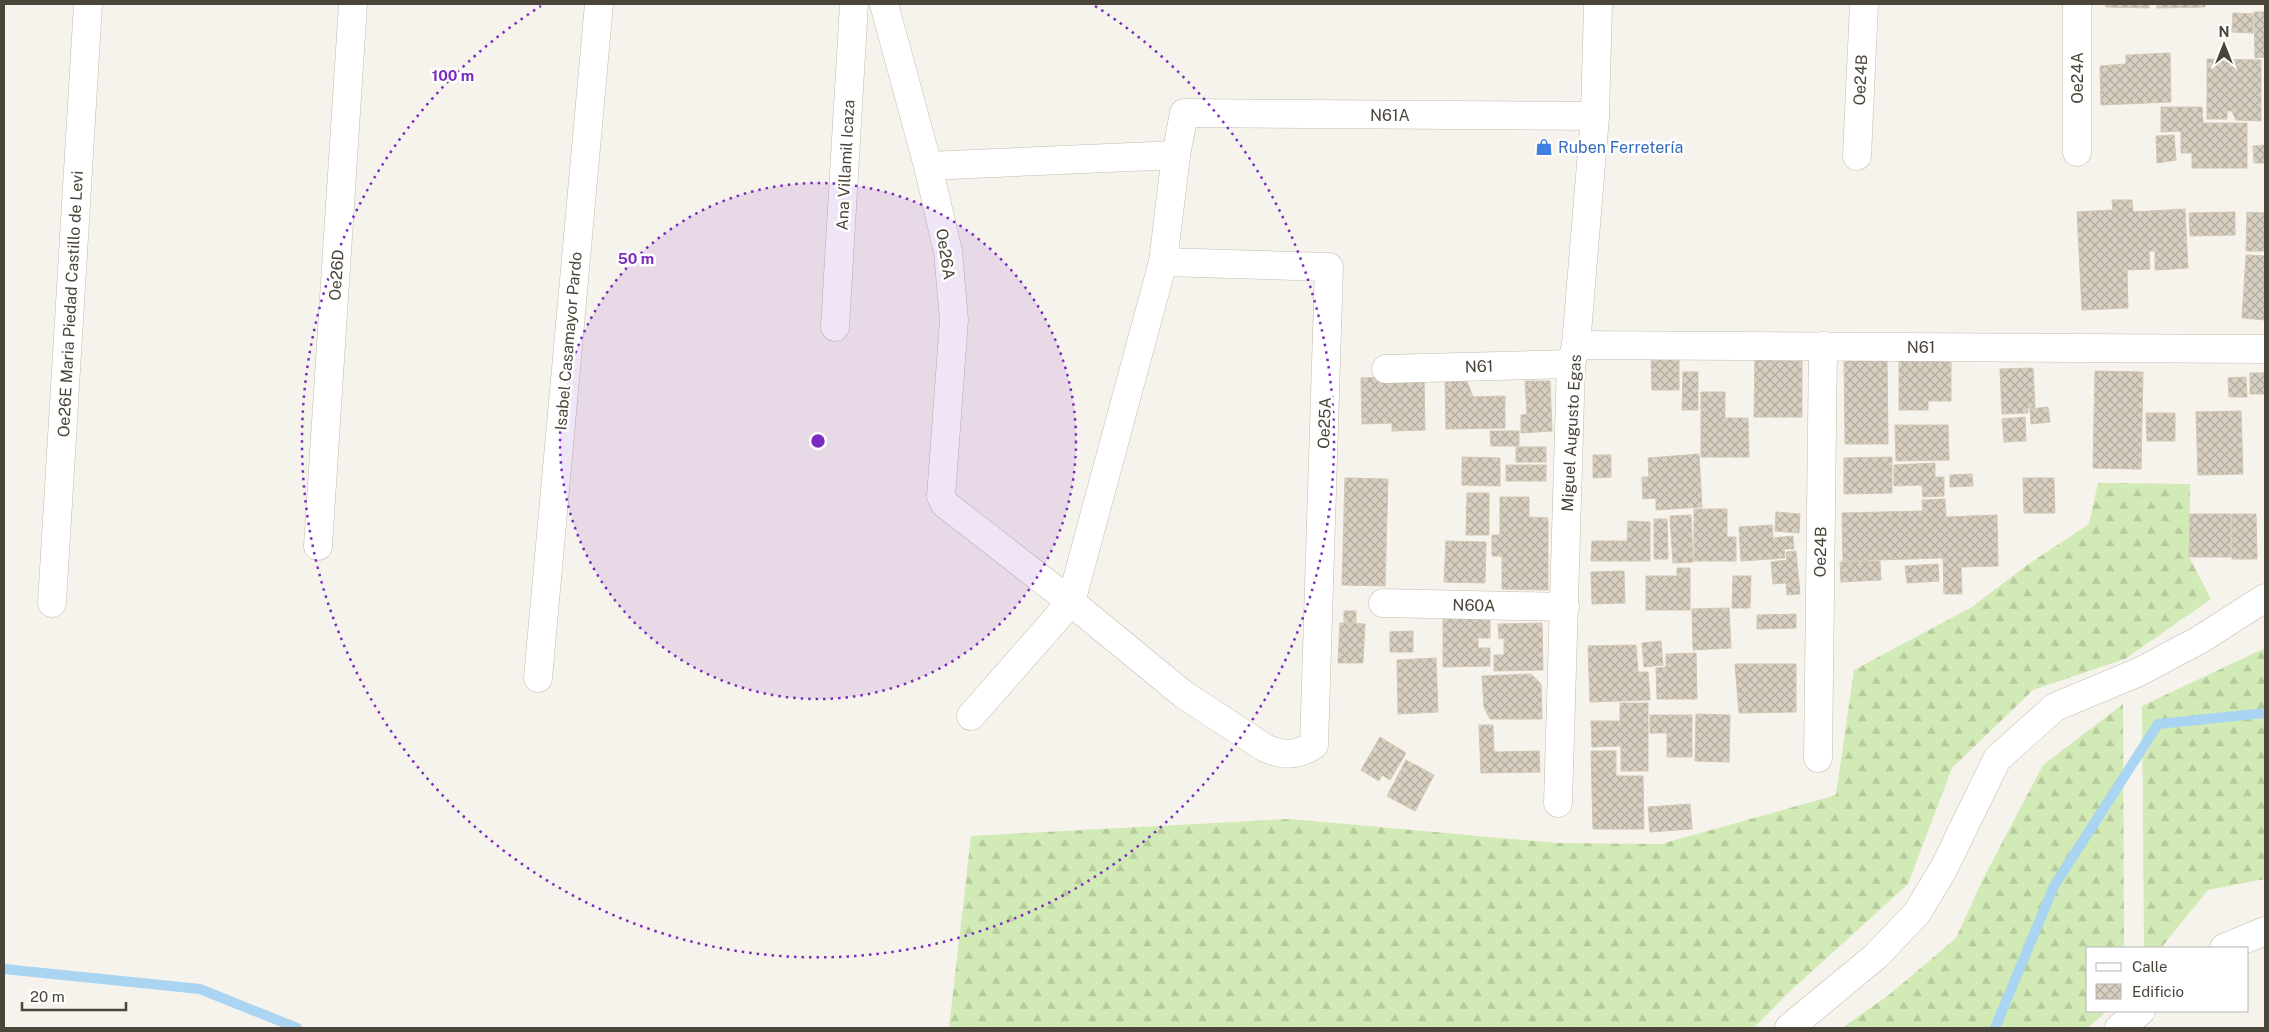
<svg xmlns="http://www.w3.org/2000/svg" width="2269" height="1032" font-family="'Public Sans',sans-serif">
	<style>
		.forest { fill: url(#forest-firs) }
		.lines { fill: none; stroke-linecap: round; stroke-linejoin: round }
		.stream { stroke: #a9d4f2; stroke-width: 10 }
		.building { fill: url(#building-cross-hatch); stroke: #d3c7b4 }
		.minor-casing { stroke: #c2bbae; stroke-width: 29 }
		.minor { stroke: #fff; stroke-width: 28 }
		.ring { fill: none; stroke: #7b2cbf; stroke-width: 2.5; stroke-dasharray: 2.5 5 }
		.labels { text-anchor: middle; stroke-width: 5; stroke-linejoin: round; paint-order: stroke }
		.street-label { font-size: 16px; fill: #4b4439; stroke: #fff }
		.shop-label { font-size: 16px; fill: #366cbe; stroke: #fff; text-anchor: start }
		.centre { fill: #7b2cbf; stroke: #fff; stroke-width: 2.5 }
		.ring-label { font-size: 15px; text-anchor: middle; font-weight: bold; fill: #7b2cbf; stroke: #fff; stroke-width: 5; stroke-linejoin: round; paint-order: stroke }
	</style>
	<defs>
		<pattern id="forest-firs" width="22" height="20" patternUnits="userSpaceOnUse" patternTransform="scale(1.25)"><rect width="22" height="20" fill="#d2eab5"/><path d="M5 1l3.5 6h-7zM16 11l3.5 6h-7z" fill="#b6ca9c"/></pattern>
		<pattern id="building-cross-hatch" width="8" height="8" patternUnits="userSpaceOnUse" patternTransform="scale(1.25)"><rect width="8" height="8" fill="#d8cfc1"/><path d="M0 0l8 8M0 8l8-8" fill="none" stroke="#b1aa9e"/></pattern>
	</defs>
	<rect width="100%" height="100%" fill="#f6f3ec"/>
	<g class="forest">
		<path d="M2098,483L2190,484L2189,557L2211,599L2125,659L2033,690L1952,768L1908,884L1787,994L1754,1028H949L971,836L1290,819L1558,843L1661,844L1836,795L1854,670L1972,607L2030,563L2089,524Z"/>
		<path d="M2265,648V879L2208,890L2161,948H2144L2142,706Z"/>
		<path d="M2123,704L2124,944L2123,948H2088V1011H2104L2103,1015L2087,1028H1842L1890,994L1956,938L1984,877L2043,765Z"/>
	</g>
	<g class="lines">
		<g class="stream">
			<path d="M4,969L200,989L297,1028"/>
			<path d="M1995,1028L2054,886L2158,724L2265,713"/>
		</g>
	</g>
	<g class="building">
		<path d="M2106,4H2149V8L2106,7Z"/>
		<path d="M2157,4H2205V7L2157,8Z"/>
		<path d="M2254,12H2265V57L2255,58Z"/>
		<path d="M2233,13L2253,14V33L2232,32Z"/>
		<path d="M2170,53L2171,102L2101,105L2100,66L2126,64V55Z"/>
		<path d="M2207,59L2261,60V121L2236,120L2232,111H2227V119H2207Z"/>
		<path d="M2161,107H2202L2203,123H2247V168H2192V153H2181V131L2161,132Z"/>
		<path d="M2174,135L2176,160L2157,163L2156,136Z"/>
		<path d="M2265,145V163H2254L2253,146Z"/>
		<path d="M2112,200H2132L2133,212L2185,209L2188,268L2155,270V251H2149L2150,269L2127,270L2128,308L2082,310L2077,212L2113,210Z"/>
		<path d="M2235,212V235L2190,236L2189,213Z"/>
		<path d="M2247,212L2265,213V251H2246Z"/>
		<path d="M2246,255L2265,256V320L2242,318Z"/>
		<path d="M1651,349H1679V390H1652Z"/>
		<path d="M1755,354H1802V417H1754Z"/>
		<path d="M1844,357H1887L1888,444H1845Z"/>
		<path d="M1899,357H1951V401H1928V410H1899Z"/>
		<path d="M2033,368L2035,408H2028V413L2002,414L2000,369Z"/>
		<path d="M2095,371L2143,372L2141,469L2093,468Z"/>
		<path d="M1683,372H1698V410H1682Z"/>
		<rect x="2250" y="373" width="15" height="21"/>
		<path d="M1424,376L1425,430L1392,431V423L1362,424L1361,378Z"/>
		<path d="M1445,376H1465L1473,397L1505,396V428L1446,429Z"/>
		<path d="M2246,377L2247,397H2229L2228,378Z"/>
		<path d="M1525,381H1550L1552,431L1521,433V415L1527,414Z"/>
		<path d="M1701,392H1725V418H1748L1749,457H1701Z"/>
		<path d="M2048,407L2050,422L2031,424L2030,409Z"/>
		<path d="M2241,411L2243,474L2198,475L2196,412Z"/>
		<path d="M2146,413H2175V441H2147Z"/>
		<path d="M2025,417L2026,441L2004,442L2002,419Z"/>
		<path d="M1895,425H1948L1949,460L1896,461Z"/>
		<path d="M1490,431H1519V446H1491Z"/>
		<rect x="1516" y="447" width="30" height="15"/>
		<path d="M1699,454L1702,507L1656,510V498L1643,499L1642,477H1649L1648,458Z"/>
		<path d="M1593,455H1611V477L1593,478Z"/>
		<path d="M1462,457L1500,458V486L1462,485Z"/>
		<path d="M1892,457V493L1844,494V458Z"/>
		<path d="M1935,463V477H1944V496L1923,497L1922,485L1894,486V465Z"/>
		<rect x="1506" y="465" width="40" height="16"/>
		<path d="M1972,474L1973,486L1950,487V475Z"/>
		<path d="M1345,478L1388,479L1385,586L1342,585Z"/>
		<path d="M2023,478H2054L2055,513H2024Z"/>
		<path d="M1467,493H1489V535H1466Z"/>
		<path d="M1500,497H1529V517L1548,518V590L1502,589V556H1492V535H1500Z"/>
		<path d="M1945,499L1946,517L1997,515L1998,566L1961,567L1962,594H1944L1943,558L1843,561L1842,513L1923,511L1922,500Z"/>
		<path d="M1694,509H1727V537H1736V561H1694Z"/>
		<path d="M1776,512L1800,514L1799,533L1775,531Z"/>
		<path d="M2190,514H2231V557H2189Z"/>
		<path d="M2232,514H2256L2257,559H2232Z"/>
		<path d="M1691,515L1693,562L1673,563L1670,516Z"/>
		<path d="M1654,519H1667L1668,559H1654Z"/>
		<path d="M1628,521L1650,522V561H1591L1592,541H1627Z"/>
		<path d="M1772,525L1773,538L1793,536L1794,549H1784L1785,558L1741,561L1739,527Z"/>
		<path d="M1446,541L1486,542L1485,583L1444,582Z"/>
		<path d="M1796,551L1800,594L1787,595L1786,583L1773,584L1771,562L1787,560L1786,552Z"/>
		<path d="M1880,561L1881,580L1841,582L1840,562Z"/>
		<path d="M1938,564L1939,581L1907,583L1905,566Z"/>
		<path d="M1677,568H1690V610H1646V576H1677Z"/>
		<path d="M1624,571L1625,603L1592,604L1591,572Z"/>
		<path d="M1733,576H1751L1750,608H1732Z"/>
		<path d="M1729,608L1731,648L1693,650L1692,609Z"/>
		<path d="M1344,611H1356V623L1344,622Z"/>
		<path d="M1796,614V628L1757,629V615Z"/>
		<path d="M1443,619H1490V638H1478V648H1490V666L1443,667Z"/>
		<path d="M1340,623L1365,624L1363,663H1338Z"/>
		<path d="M1542,623L1543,670L1494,671V655H1504V638L1499,639L1498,624Z"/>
		<path d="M1413,631V652H1390V632Z"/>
		<path d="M1661,641L1663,665L1644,667L1642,643Z"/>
		<path d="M1636,645L1638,672H1648L1650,700L1590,702L1588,646Z"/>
		<path d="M1696,653L1697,699H1657L1656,668L1666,667V654Z"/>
		<path d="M1436,658L1438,712L1398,714L1397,660Z"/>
		<path d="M1735,664H1796V712L1739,713Z"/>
		<path d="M1531,674L1541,684L1542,719H1490L1484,707L1482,676Z"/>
		<path d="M1620,703H1648V771H1621V746L1592,747L1591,721H1620Z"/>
		<path d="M1696,714L1730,715L1729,762L1695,761Z"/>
		<path d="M1650,715H1692V757H1667V733H1650Z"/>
		<path d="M1479,725H1493L1494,752L1539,751L1540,772L1481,773Z"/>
		<path d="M1380,737L1406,753L1390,780L1382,775L1379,781L1361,770Z"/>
		<path d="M1591,751H1616V776H1643L1644,829H1593Z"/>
		<path d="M1406,760L1434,775L1415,811L1387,796Z"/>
		<path d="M1690,804L1692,829L1650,832L1648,807Z"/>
	</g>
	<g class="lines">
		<g class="minor-casing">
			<g id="minor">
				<path d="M884,4L928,166L948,252L954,320L942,483L941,496L945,504L1071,602L1183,694L1265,748C1283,756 1297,756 1314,745L1329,267L1163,262"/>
				<path d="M2077,4V152"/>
				<path d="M1857,156L1864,4"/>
				<path d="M928,166L1176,155"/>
				<path d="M835,327L854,4"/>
				<path d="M1576,345L2265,349"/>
				<path d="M1386,369L1571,364"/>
				<path d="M318,546L353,4"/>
				<path d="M52,603L88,4"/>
				<path d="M1383,603L1565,607"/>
				<path d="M538,678L599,4"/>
				<path d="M971,716L1071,602L1163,262L1176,155L1184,113L1595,116"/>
				<path d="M1818,758L1823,346"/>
				<path d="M1558,803L1571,364L1576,345L1595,116L1598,4"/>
				<path d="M2224,948L2265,931"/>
				<path d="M1789,1028L1876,956L1917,913L1944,868L1997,759L2055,707L2139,672L2201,639L2265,598"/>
				<path d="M2119,1028L2141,1011"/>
			</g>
		</g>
		<use href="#minor" class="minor"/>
	</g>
	<circle cx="818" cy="441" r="258" fill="#7b2cbf" fill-opacity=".12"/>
	<g class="ring">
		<circle cx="818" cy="441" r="258"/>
		<path d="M1095 6A516 516 0 1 1 541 6"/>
	</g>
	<defs>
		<g id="shop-bare" transform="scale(1.35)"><path d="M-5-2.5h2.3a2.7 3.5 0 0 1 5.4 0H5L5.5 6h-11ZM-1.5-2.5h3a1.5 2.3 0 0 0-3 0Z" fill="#3f7fe0" stroke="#fff" stroke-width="2.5" paint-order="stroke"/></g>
	</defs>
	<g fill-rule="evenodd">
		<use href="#shop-bare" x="1544" y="147"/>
	</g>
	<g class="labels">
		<g class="street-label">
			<text transform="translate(2077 78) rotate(-90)" y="6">Oe24A</text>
			<text transform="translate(1860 80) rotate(-87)" y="6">Oe24B</text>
			<text x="1390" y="121">N61A</text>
			<text transform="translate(845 165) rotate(-87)" y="6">Ana Villamil Icaza</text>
			<text transform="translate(946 254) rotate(81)" y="6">Oe26A</text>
			<text transform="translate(336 275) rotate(-86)" y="6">Oe26D</text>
			<text transform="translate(70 304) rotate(-87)" y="6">Oe26E Maria Piedad Castillo de Levi</text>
			<text transform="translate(568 341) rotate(-85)" y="6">Isabel Casamayor Pardo</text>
			<text x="1921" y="353">N61</text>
			<text transform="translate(1479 366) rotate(-2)" y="6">N61</text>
			<text transform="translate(1324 423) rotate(-88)" y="6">Oe25A</text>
			<text transform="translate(1571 433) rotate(-87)" y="6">Miguel Augusto Egas</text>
			<text transform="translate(1820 552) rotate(-89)" y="6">Oe24B</text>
			<text transform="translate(1474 605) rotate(1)" y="6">N60A</text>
		</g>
		<g class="shop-label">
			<text x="1558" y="153">Ruben Ferretería</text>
		</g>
	</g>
	<circle cx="818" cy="441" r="8" class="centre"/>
	<g class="ring-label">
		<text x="453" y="81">100 m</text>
		<text x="636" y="264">50 m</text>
	</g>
	<rect width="2269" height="1032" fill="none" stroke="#4b4439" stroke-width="10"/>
	<rect x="2086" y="947" width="162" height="65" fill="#ffffff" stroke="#b7b4b0"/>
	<rect x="2096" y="963" width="25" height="8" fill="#ffffff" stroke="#b7b4b0"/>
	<text x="2132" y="972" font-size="15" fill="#4b4439">Calle</text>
	<rect x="2096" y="984" width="25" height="15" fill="url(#building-cross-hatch)" stroke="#b7b4b0"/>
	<text x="2132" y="997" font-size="15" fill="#4b4439">Edificio</text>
	<g transform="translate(2224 45)" stroke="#ffffff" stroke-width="4" paint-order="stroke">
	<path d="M0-4L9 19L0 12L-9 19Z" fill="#4b4439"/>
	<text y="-8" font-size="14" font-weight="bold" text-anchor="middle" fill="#4b4439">N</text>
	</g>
	<path d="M22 1002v8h104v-8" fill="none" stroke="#4b4439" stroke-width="2.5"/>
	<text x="30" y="1002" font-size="15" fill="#4b4439" stroke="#ffffff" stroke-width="4" paint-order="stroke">20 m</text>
</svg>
